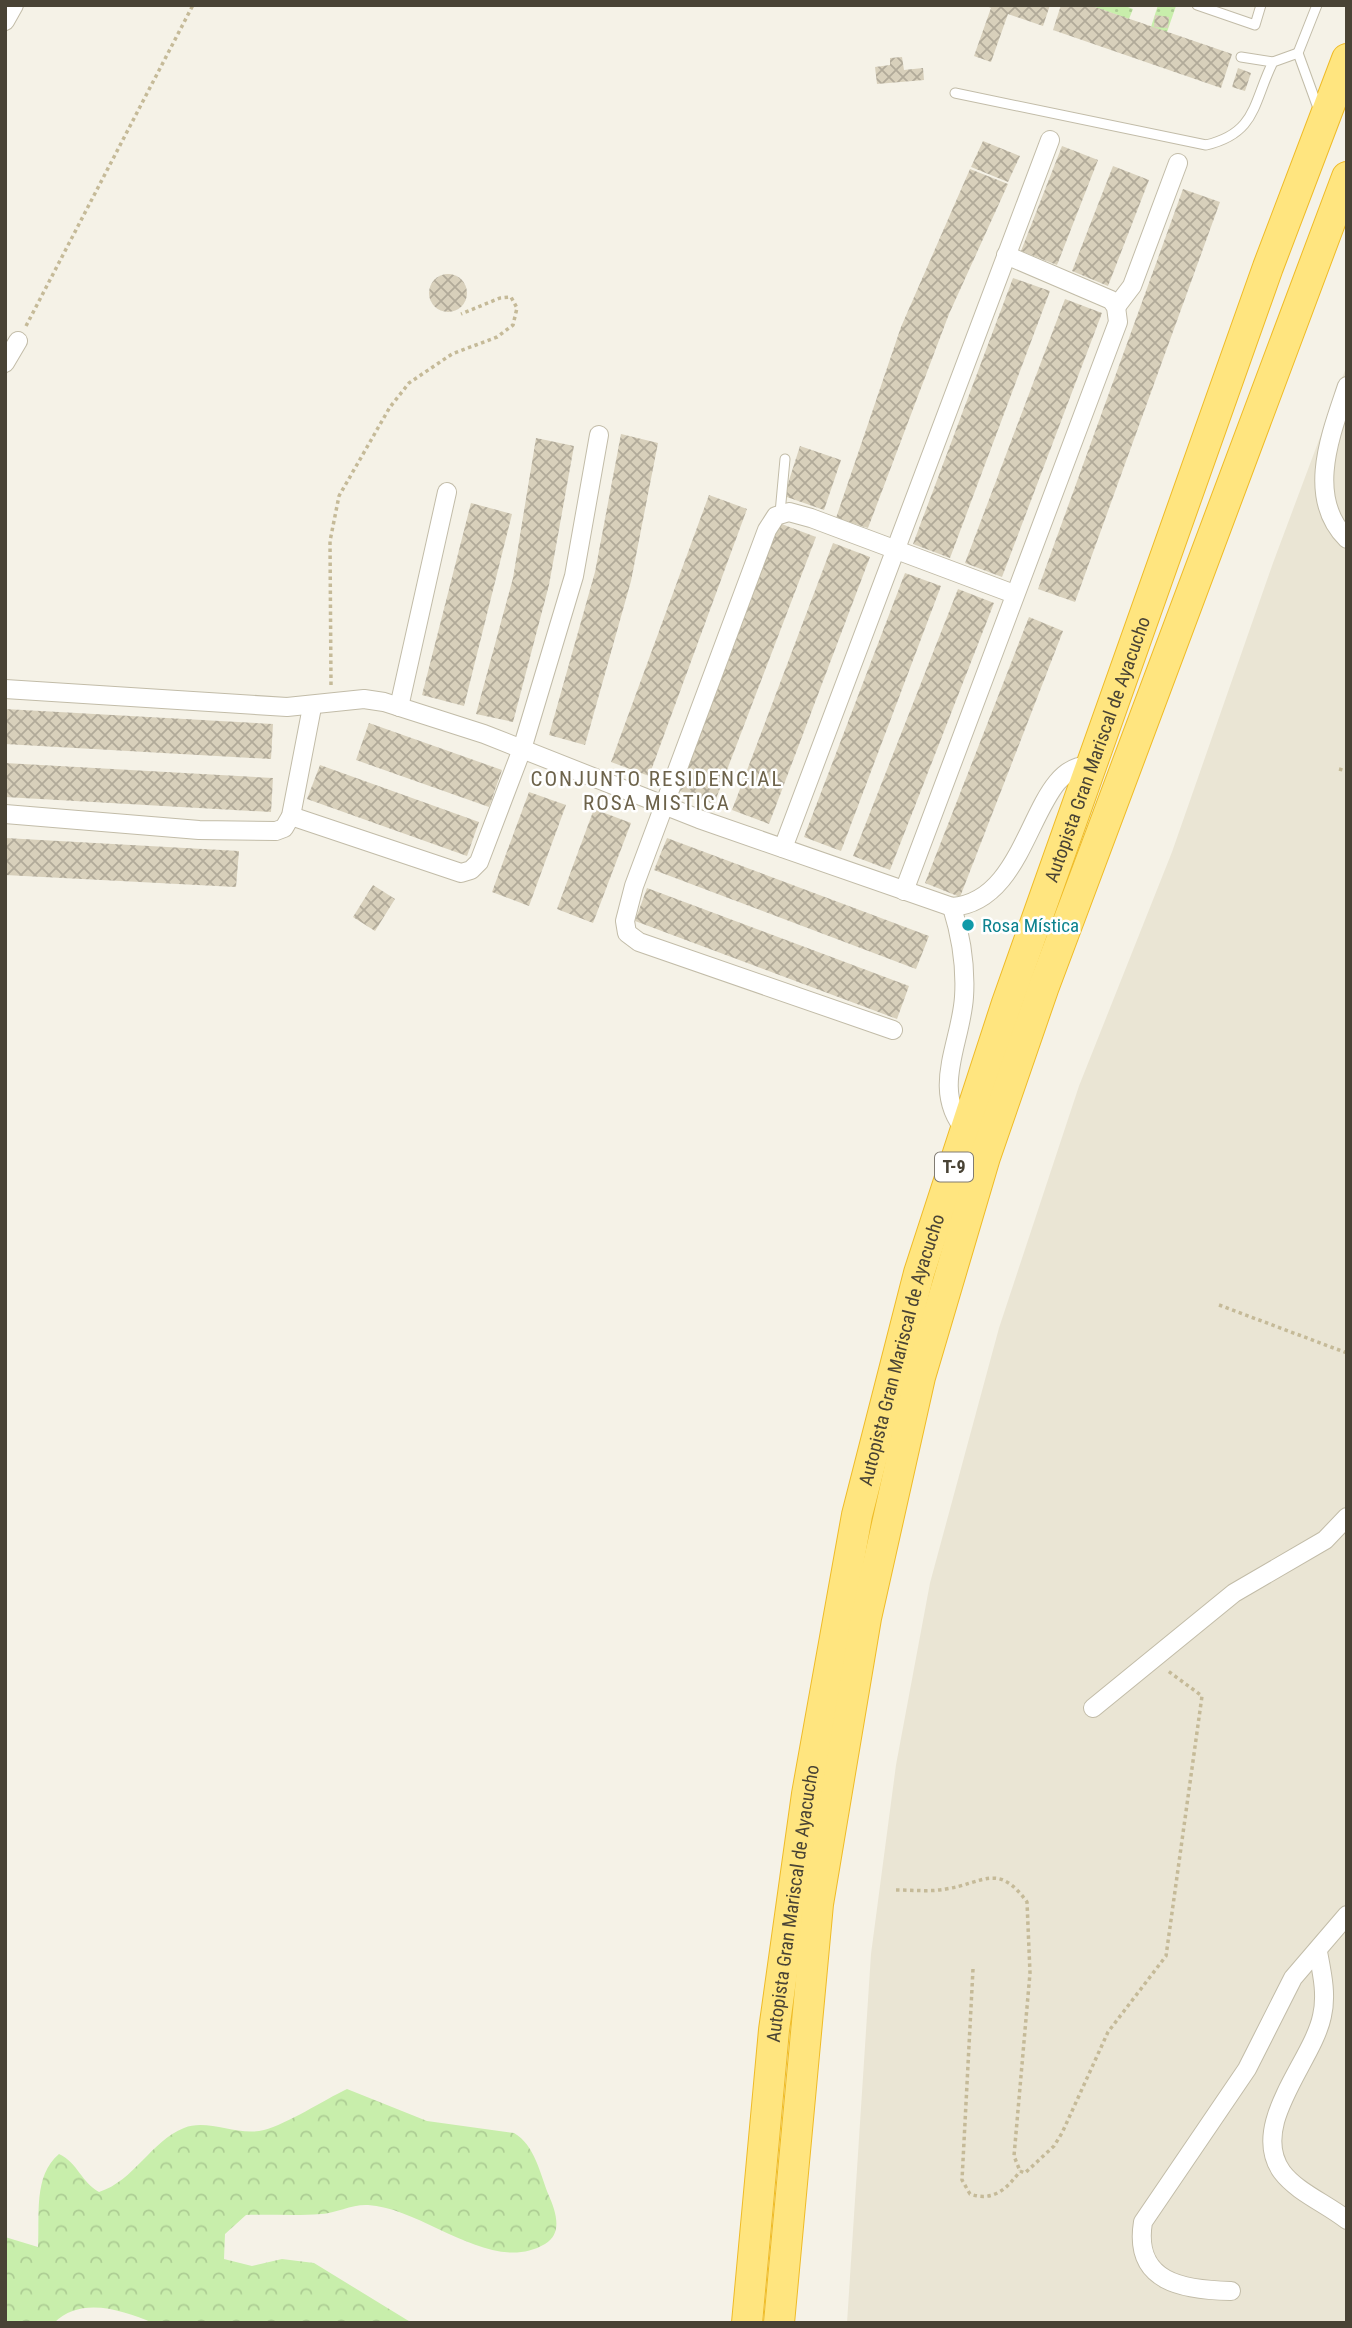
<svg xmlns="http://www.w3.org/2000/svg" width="1352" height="2328" font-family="'Roboto Condensed',sans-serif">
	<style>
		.residential { fill: #eae5d4 }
		.forest { fill: url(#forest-crowns) }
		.park { fill: url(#park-dots) }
		.building { fill: url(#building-cross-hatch) }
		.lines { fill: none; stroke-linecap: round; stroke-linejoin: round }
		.service-casing { stroke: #c2bca8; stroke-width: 11 }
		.minor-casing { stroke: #c2bca8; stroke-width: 20 }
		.trunk-casing { stroke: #efbb27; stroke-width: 32 }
		.path { stroke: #c5ba98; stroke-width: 3.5; stroke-dasharray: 3.5 3.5; stroke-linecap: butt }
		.service { stroke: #fff; stroke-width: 9 }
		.minor { stroke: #fff; stroke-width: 18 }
		.trunk { stroke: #ffe57f; stroke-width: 30 }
		.culture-dot { fill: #0f9aa8; stroke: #fff; stroke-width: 2.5 }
		.labels { text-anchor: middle; stroke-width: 5; stroke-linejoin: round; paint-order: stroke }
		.shield { fill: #fff; stroke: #807b72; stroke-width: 2 }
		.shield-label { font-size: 18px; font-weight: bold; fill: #494335 }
		.street-label { font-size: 19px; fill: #494335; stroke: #fff }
		.culture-label { font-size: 19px; fill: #0d838f; stroke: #fff; text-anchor: start }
		.neighbourhood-label { font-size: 21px; letter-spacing: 2px; fill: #6d634b; stroke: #fff }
	</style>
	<defs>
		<pattern id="forest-crowns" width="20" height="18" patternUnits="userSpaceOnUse" patternTransform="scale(1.75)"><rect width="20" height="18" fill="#c8eeab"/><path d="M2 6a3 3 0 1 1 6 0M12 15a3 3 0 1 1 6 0" fill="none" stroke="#adcd94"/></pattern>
		<pattern id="park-dots" width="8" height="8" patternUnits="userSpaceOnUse" patternTransform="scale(1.75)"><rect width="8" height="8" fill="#c8eeab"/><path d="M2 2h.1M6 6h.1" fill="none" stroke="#adcd94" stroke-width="1.8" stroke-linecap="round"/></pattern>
		<pattern id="building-cross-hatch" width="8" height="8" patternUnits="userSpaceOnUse" patternTransform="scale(1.75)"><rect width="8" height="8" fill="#d8d0bb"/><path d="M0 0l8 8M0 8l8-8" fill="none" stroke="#b1aa99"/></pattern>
	</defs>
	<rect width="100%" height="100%" fill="#f5f2e7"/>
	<path class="residential" d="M1347,365V2323H847L871,1954L896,1765L930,1583L999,1328L1079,1086L1172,852L1273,563Z"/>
	<path class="forest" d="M347,2089L427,2121L514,2133C535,2145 540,2174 549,2196C556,2212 563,2233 545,2244C491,2276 424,2208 368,2205C353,2204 336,2213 321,2214C296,2216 270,2214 246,2215L225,2234L224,2259L252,2266L282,2259L314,2263L412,2323H153C122,2310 81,2296 54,2323H5V2237L38,2247C40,2215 33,2176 59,2154C78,2163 81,2182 99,2192C134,2181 151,2141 184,2128C208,2118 238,2137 264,2130C287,2124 324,2100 347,2089Z"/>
	<g class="park">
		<path d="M1089,5H1123L1133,9L1129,19Z"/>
		<path d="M1158,5L1176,6L1167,32L1151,27Z"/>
	</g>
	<g class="building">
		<path d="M984,5H1050L1043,26L1008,14L991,62L974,56L991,8Z"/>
		<path d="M1061,5H1089L1232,54L1221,88L1053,30Z"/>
		<path d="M1155,15L1169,17L1168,28L1154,27Z"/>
		<path d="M902,57L904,70L923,68L924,80L877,84L875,67L890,65V58Z"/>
		<path d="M1238,68L1251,73L1245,91L1232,87Z"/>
		<path d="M983,141L1020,156L1008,182L971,167Z"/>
		<path d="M1062,146L1098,160L1057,265L1021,251Z"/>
		<path d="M1113,166L1149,180L1108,286L1072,271Z"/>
		<path d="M970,169L1008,184L949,314L868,528L836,518L901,327Z"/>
		<path d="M1183,189L1220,202L1075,602L1038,589Z"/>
		<circle cx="448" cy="293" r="19"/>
		<path d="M1013,278L1050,291L950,558L913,544Z"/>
		<path d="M1065,299L1102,313L1002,577L965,563Z"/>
		<path d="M621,434L658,443L631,581L585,745L549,735L595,572Z"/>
		<path d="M536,438L574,446L549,585L513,722L476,714L513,578Z"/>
		<path d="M800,446L841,460L824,510L784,496Z"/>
		<path d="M709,495L747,509L649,776L611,762Z"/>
		<path d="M471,503L512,514L464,706L422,695Z"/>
		<path d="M779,523L816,537L714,804L677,790Z"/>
		<path d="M833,543L870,557L769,824L732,810Z"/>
		<path d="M905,573L941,586L841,851L804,837Z"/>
		<path d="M958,589L994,603L890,870L853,856Z"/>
		<path d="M1029,617L1063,631L960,897L925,883Z"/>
		<path d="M5,709L273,724L271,759L5,744Z"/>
		<path d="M369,723L502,770L489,807L356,760Z"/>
		<path d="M5,763L273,778L271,812L5,797Z"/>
		<path d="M320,765L479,822L467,856L307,799Z"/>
		<path d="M529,792L566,805L529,906L492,892Z"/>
		<path d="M594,809L631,823L593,923L557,909Z"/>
		<path d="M5,838L239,851L236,887L5,875Z"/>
		<path d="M667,838L929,936L916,969L654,870Z"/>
		<path d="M373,885L395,899L375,931L353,917Z"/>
		<path d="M647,888L909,986L897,1019L635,921Z"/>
	</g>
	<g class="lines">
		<g class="service-casing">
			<g id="service">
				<path d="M1197,5L1255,25L1261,5"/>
				<path d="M1317,5L1298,53L1318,108"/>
				<path d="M1241,57L1273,62"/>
				<path d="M955,93L1206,145C1257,133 1253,102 1273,62L1298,53"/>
				<path d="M780,513L785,459"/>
			</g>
		</g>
		<g class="minor-casing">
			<g id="minor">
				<path d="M5,21L14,5"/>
				<path d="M1116,307L1132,286L1178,163"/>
				<path d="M5,363L18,341"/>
				<path d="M1347,386C1331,434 1305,497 1347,539"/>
				<path d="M5,689L287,707L364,699L384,702L484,734L699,819L952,907C1034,901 1030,758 1093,766"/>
				<path d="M399,707L447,492"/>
				<path d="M5,814L199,830L276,831L284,828L291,816L312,707"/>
				<path d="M291,816L461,873L471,870L479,862L522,749L574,576L599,435"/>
				<path d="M783,848L1050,140"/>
				<path d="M904,891L1118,322L1116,307L1111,300L1006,255"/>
				<path d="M952,907C961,936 966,966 964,997C961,1044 930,1090 966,1131"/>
				<path d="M893,1030L639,942L627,933L625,921L634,886L767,530L776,516L789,512L811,518L1014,594"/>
				<path d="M1093,1708L1234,1593L1325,1540L1347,1517"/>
				<path d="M1318,1952C1322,1973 1327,1995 1322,2016C1313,2061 1248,2125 1282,2172C1297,2192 1327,2204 1347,2220"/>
				<path d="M1231,2291C1184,2290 1133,2283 1143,2222L1247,2069L1293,1978L1347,1915"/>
			</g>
		</g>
		<g class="trunk-casing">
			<g id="trunk">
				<path id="s1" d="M747,2323L774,2030L807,1794L857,1515L919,1273L1007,1003L1268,267L1347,59"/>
				<path d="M779,2323L818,1904L866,1618L920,1377L985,1157L1043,989L1347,177"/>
			</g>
		</g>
		<g class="path">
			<path d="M26,326L193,5"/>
			<path d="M331,685L330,541L339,496L390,407L409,383L452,354L497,337L513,325L517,308L511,297L500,298L461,314"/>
			<path d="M1339,769L1347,771"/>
			<path d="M1219,1305L1347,1353"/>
			<path d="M896,1890C913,1890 930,1892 946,1889C984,1883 998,1862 1027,1902L1030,1973L1014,2156L1020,2171"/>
			<path d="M973,1969L962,2180L970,2194C993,2202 1007,2189 1020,2171"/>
			<path d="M1020,2171L1025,2173L1054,2146L1062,2133L1108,2032L1166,1956L1202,1696L1168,1671"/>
		</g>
		<use href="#service" class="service"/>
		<use href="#minor" class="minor"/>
		<use href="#trunk" class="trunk"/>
	</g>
	<circle class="culture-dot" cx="968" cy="925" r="7"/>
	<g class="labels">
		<rect class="shield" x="935" y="1152.5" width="38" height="29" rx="5"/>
		<g class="shield-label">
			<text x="954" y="1173">T-9</text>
		</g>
		<g class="street-label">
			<text dy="7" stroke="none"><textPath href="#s1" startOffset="1619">Autopista Gran Mariscal de Ayacucho</textPath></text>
			<text dy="7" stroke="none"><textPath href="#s1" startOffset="987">Autopista Gran Mariscal de Ayacucho</textPath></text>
			<text dy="7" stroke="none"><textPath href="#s1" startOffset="422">Autopista Gran Mariscal de Ayacucho</textPath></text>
		</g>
		<g class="culture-label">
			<text x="982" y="932">Rosa Mística</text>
		</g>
		<g class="neighbourhood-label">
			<text x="657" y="786">CONJUNTO RESIDENCIAL<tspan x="657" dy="24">ROSA MISTICA</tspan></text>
		</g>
	</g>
	<rect width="1352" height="2328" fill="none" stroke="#494335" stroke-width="14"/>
</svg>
